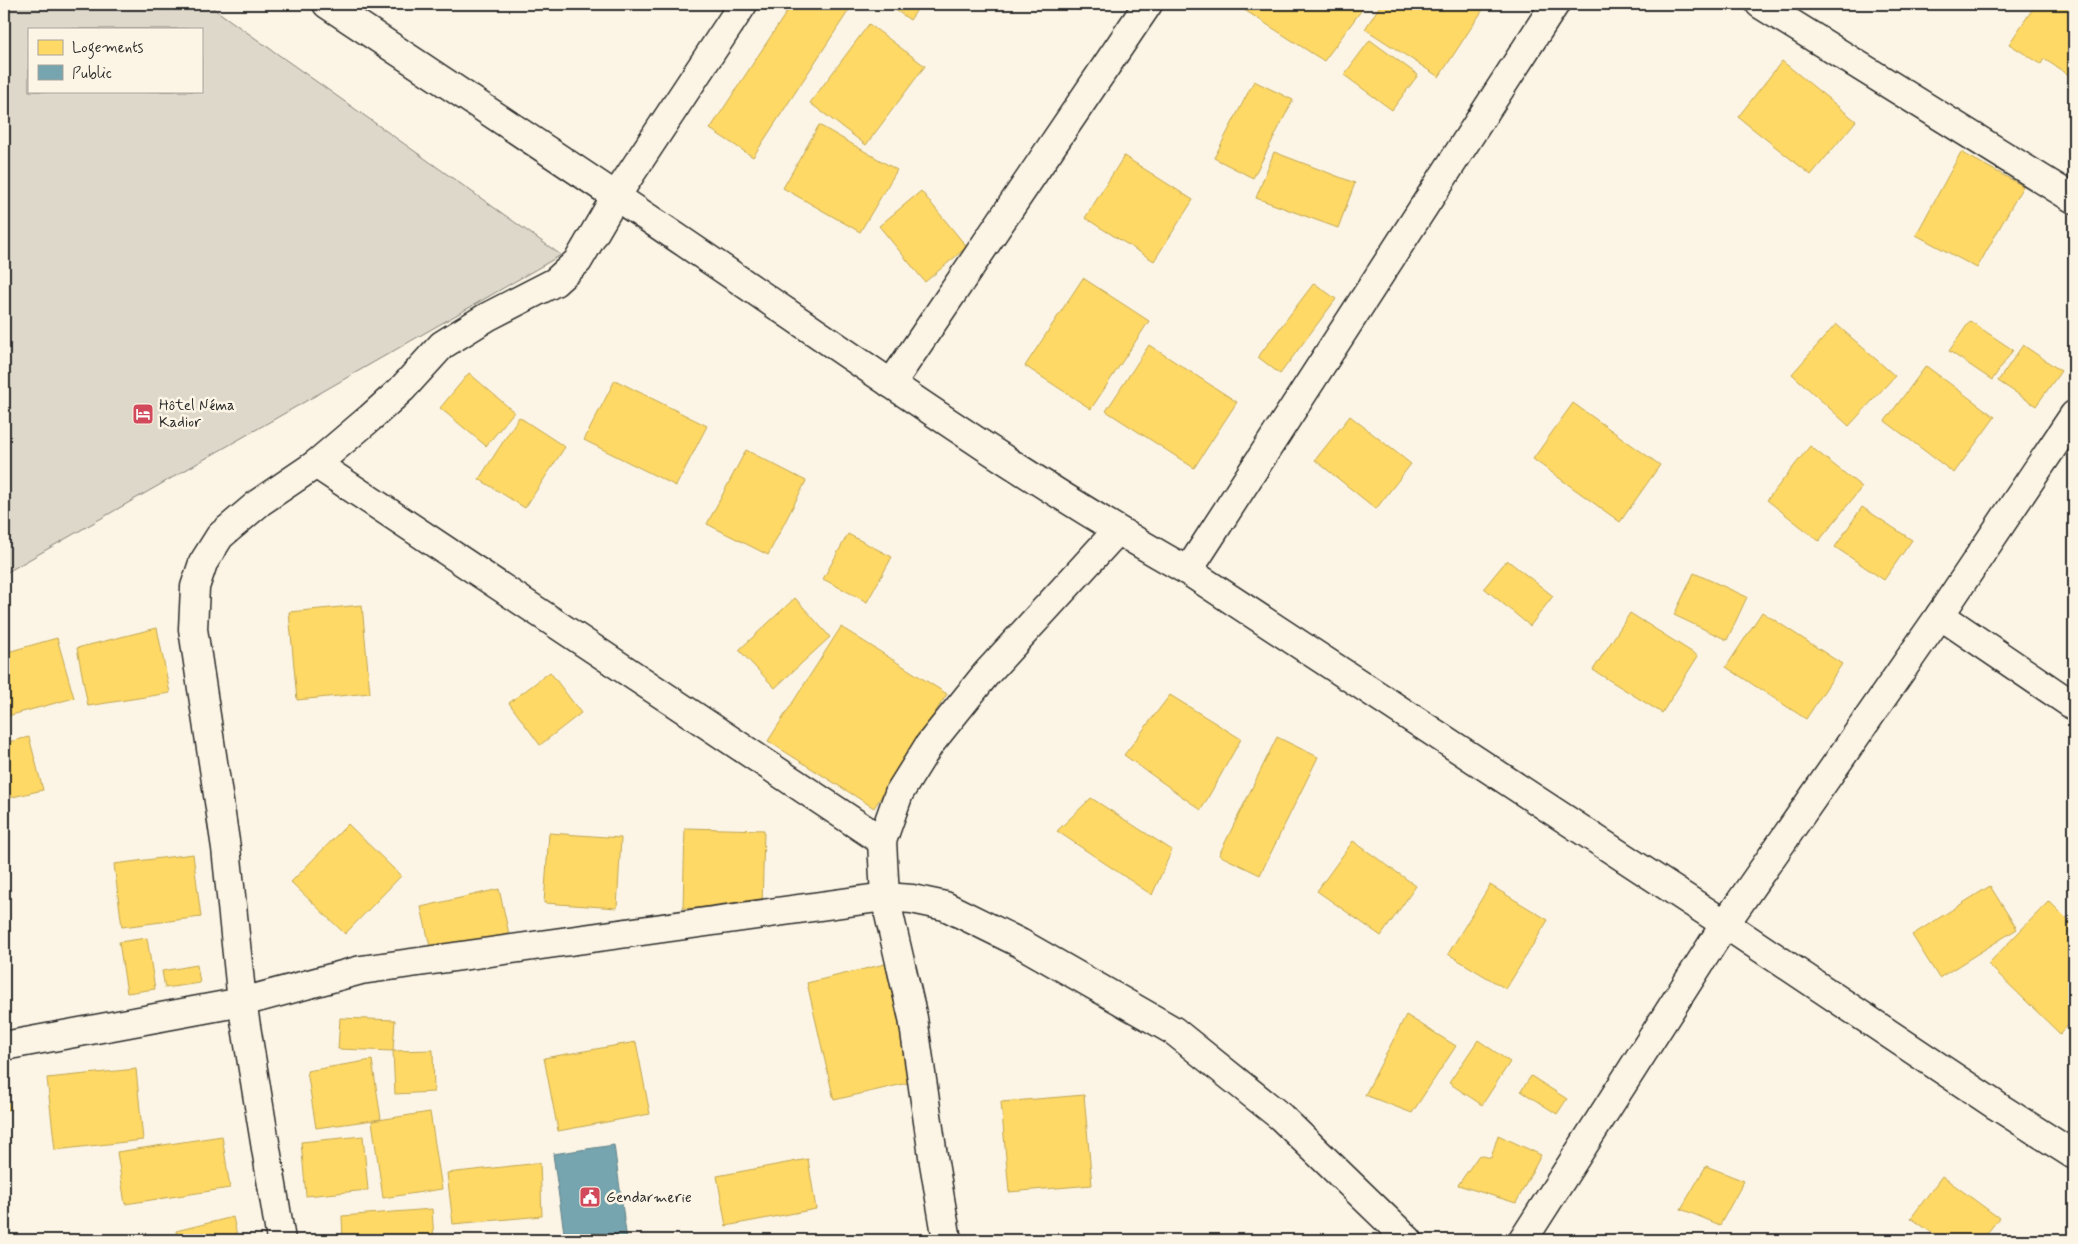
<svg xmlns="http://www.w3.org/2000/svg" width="2078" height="1244" font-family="Mynerve,sans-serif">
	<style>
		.green { fill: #ded8ca; stroke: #84827a; fill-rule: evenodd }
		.homes { fill: #ffd966; stroke: #bfa554 }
		.public { fill: #76a5af; stroke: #608087 }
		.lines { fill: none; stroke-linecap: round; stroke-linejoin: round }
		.street-casing { stroke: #2b2b2b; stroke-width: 31 }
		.street { stroke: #fcf5e5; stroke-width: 28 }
		.labels { text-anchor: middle; stroke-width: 5; stroke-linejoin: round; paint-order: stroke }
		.poi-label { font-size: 15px; fill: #2b2b2b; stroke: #fcf5e5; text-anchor: start }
	</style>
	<rect width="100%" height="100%" fill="#fcf5e5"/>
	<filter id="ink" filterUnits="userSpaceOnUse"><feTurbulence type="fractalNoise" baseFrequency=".02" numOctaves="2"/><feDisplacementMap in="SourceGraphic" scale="10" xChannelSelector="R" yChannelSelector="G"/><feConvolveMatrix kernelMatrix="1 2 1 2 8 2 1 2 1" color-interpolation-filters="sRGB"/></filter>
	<g filter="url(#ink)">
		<path class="green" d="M4,4H207L561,255L4,574ZM29,29H201V91H29Z"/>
		<g class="homes">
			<path d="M792,4H853L753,157L710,129Z"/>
			<path d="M887,4H921L910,20Z"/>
			<path d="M1235,4H1366L1324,61Z"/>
			<path d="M1381,4H1483L1486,5L1439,77L1365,29Z"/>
			<path d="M2036,4H2074V74L2072,77L2044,59L2041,64L2009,44Z"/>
			<path d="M869,24L925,66L866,145L810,103Z"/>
			<path d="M1370,40L1418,75L1392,110L1344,75Z"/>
			<path d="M1782,61L1856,121L1811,175L1738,117Z"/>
			<path d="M1254,81L1293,100L1253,178L1214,158Z"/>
			<path d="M819,125L897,170L860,232L783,188Z"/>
			<path d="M1274,152L1355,183L1338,228L1256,198Z"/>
			<path d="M1961,152L2023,186L1977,268L1916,235Z"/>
			<path d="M1124,156L1193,200L1154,261L1085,218Z"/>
			<path d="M921,191L967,247L925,282L879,226Z"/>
			<path d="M1083,278L1149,321L1091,409L1025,366Z"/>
			<path d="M1314,283L1336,299L1280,374L1258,357Z"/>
			<path d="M1970,321L2013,350L1992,380L1949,351Z"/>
			<path d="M1836,324L1895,376L1849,426L1792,374Z"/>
			<path d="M1149,345L1237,402L1194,468L1106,411Z"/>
			<path d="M2023,345L2061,371L2036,406L1998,381Z"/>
			<path d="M1926,366L1995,417L1954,473L1885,421Z"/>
			<path d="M469,373L514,412L486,446L440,408Z"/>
			<path d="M615,380L707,426L676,486L584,440Z"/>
			<path d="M1573,403L1660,465L1620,522L1533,459Z"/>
			<path d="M1350,416L1411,464L1376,509L1315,460Z"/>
			<path d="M519,417L565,447L525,508L479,479Z"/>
			<path d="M1810,446L1862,487L1819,541L1767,500Z"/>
			<path d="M746,450L806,481L768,555L707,524Z"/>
			<path d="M1862,507L1912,540L1884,580L1835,547Z"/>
			<path d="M848,534L892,557L867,602L823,579Z"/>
			<path d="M1507,560L1553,596L1530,626L1484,588Z"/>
			<path d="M1694,573L1747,597L1727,640L1674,615Z"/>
			<path d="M795,598L830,637L775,688L739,650Z"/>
			<path d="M362,605L370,693L297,700L289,612Z"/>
			<path d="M1762,612L1842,664L1806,719L1726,667Z"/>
			<path d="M1630,613L1698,656L1662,713L1593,670Z"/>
			<path d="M841,627L947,694L874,808L768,741Z"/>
			<path d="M157,628L170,693L88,706L77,648Z"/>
			<path d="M57,638L74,698L4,717V653Z"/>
			<path d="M550,672L581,713L540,745L509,703Z"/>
			<path d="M1170,695L1241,739L1201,810L1124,755Z"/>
			<path d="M29,737L43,790L4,799V743Z"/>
			<path d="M1277,737L1318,757L1260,875L1219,855Z"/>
			<path d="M1091,798L1172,850L1152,895L1057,831Z"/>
			<path d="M348,824L401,876L345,934L291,882Z"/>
			<path d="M685,828L764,830L762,910L683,908Z"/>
			<path d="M549,833L621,838L617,908L544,903Z"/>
			<path d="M1353,841L1416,886L1381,936L1317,891Z"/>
			<path d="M193,854L201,917L122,927L114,864Z"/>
			<path d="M1490,885L1548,920L1506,989L1448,954Z"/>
			<path d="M1990,886L2017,929L1939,978L1912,935Z"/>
			<path d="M499,889L509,934L431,951L421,907Z"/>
			<path d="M2049,901L2074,926V1019L2060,1034L1988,964Z"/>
			<path d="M147,938L155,989L127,993L119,942Z"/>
			<path d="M885,964L912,1082L834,1100L807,983Z"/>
			<path d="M197,965L200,983L165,988L162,971Z"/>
			<path d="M1406,1015L1456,1046L1412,1113L1365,1095Z"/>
			<path d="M340,1018L395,1020L393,1051L338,1049Z"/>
			<path d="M1478,1040L1510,1062L1482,1105L1449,1083Z"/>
			<path d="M636,1042L650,1114L558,1131L544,1058Z"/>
			<path d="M433,1050L434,1092L395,1094L393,1051Z"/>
			<path d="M372,1060L381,1119L316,1128L307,1071Z"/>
			<path d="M136,1069L143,1140L55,1150L47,1078Z"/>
			<path d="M1531,1076L1567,1099L1557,1114L1521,1091Z"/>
			<path d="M4,1090L11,1109L4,1111Z"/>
			<path d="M1084,1095L1092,1185L1009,1192L1001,1102Z"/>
			<path d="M430,1112L442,1189L383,1198L372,1121Z"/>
			<path d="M1498,1135L1541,1155L1516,1203L1458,1185L1479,1155L1491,1158Z"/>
			<path d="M222,1136L230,1188L125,1204L117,1152Z"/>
			<path d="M363,1136L368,1190L306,1196L301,1142Z"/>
			<path d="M808,1159L816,1209L726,1226L717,1176Z"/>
			<path d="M540,1163L542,1216L453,1224L447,1173Z"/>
			<path d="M1706,1166L1744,1181L1720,1225L1681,1209Z"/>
			<path d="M1942,1176L1999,1218L1982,1240H1942L1911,1218Z"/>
			<path d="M432,1209L434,1240H343L342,1216Z"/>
			<path d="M233,1217L238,1240H178L176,1231Z"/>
		</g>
		<path class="public" d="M614,1145L627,1240H565L553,1154Z"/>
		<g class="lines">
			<g class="street-casing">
				<g id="street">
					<path d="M327,4C462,94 598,183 732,275C881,377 1030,482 1188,571L1725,924L1997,1106L2074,1155"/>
					<path d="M1760,4L2074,199"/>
					<path d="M891,384L1148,4"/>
					<path d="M316,464L882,841"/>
					<path d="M1188,571L1555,4"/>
					<path d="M1940,615L2074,706"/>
					<path d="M4,1046L242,1002L361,970L885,897L912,899L945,906L1020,943L1174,1031L1281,1117L1408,1240"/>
					<path d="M281,1240L242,1002L226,848L193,629L195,587L203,563L220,536L260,502L316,464L370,418L402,389L442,345L487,317L555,282L578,261L616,196L743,4"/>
					<path d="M947,1240L934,1163L913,1018L885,897L882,841L899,793L929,745L986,674L1117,531"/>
					<path d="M1523,1240L1725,924L1940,615L2074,415"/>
				</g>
			</g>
			<use href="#street" class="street"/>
		</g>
	</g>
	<defs>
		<g id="hotel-square" transform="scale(1.125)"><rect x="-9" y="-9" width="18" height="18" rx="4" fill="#d1495b" stroke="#fcf5e5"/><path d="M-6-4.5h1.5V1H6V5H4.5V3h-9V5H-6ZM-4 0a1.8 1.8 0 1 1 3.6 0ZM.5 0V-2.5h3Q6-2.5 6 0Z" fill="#fff"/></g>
		<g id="civic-square" transform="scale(1.125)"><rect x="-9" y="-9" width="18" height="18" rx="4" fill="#d1495b" stroke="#fcf5e5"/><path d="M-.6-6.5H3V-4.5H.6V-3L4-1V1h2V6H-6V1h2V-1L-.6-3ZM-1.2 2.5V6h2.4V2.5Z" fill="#fff"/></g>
	</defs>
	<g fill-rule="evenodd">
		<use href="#hotel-square" x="143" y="414"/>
		<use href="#civic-square" x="590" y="1197"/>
	</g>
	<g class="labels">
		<g class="poi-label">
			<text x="159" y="410">Hôtel Néma<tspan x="159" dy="17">Kadior</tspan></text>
			<text x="606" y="1202">Gendarmerie</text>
		</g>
	</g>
	<rect width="2078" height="1244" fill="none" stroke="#fcf5e5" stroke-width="20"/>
	<rect x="10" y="10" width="2058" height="1224" fill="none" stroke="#2b2b2b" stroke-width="2" filter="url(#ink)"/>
	<rect x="28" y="28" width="175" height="65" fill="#fcf5e5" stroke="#a8a49b"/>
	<rect x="38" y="40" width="25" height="15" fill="#ffd966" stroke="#a8a49b"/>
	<text x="72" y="52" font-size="15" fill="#2b2b2b">Logements</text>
	<rect x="38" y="65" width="25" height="15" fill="#76a5af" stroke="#a8a49b"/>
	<text x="72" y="78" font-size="15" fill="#2b2b2b">Public</text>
</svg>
